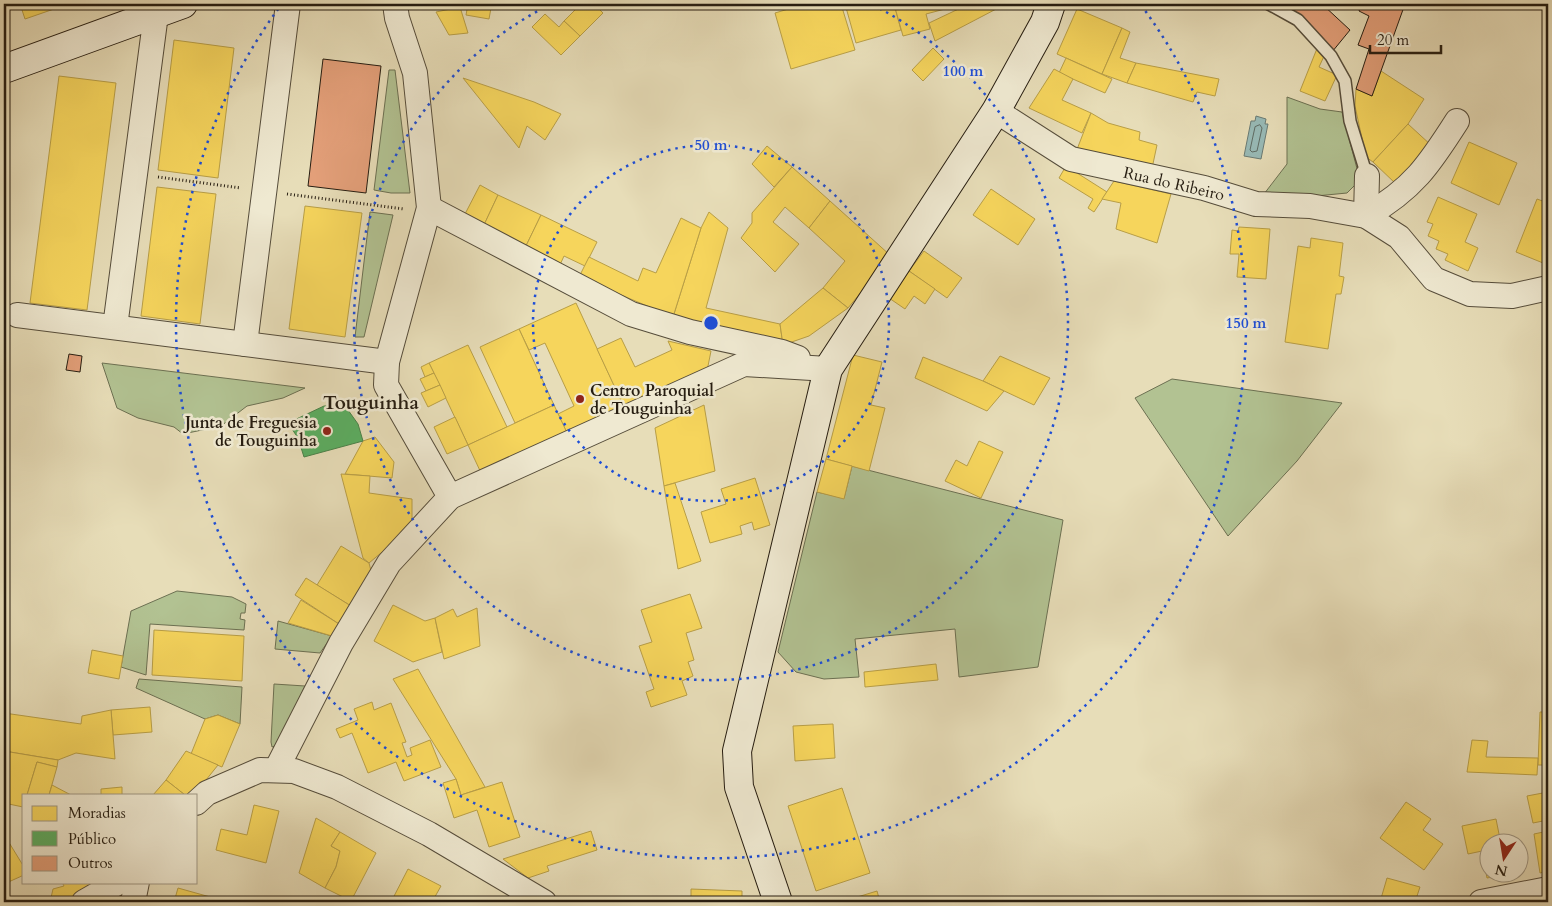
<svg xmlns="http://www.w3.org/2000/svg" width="1552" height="906" font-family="Cardo,serif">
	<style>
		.green { fill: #b2c292; stroke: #6c7052 }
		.water { fill: #98bab6; stroke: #6a7b74 }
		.homes { fill: #f6d55c; stroke: #b89e46 }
		.public { fill: #5aae61; stroke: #4a8249 }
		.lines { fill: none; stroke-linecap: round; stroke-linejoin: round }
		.shore { stroke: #5f6c64; stroke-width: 1 }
		.building { fill: #e39f79; stroke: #261d11 }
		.lane-casing { stroke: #564d3b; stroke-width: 14 }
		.street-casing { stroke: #564d3b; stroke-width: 26 }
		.secondary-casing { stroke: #261d11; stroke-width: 30 }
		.path { stroke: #261d11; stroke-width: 3; stroke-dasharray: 1 2.5; stroke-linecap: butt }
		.lane { stroke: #efe9d1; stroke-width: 11 }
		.street { stroke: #efe9d1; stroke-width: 24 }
		.secondary { stroke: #efe9d1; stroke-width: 28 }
		.ring { fill: none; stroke: #1d4ed8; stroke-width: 2.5; stroke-dasharray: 2.5 5 }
		.poi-dot { fill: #8f2418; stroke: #efe9d1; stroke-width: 2 }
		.labels { text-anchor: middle; stroke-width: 5; stroke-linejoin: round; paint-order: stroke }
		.street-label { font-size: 16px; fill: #261d11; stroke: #efe9d1 }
		.poi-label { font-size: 16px; font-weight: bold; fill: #261d11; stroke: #efe9d1; text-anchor: start }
		.quarter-label { font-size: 19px; font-weight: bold; fill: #261d11; stroke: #efe9d1 }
		.centre { fill: #1d4ed8; stroke: #efe9d1; stroke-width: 2.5 }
		.ring-label { font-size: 15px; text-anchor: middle; font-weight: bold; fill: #1d4ed8; stroke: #efe9d1; stroke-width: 5; stroke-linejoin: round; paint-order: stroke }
	</style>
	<rect width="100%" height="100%" fill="#e7ddb8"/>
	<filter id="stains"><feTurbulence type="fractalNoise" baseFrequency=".004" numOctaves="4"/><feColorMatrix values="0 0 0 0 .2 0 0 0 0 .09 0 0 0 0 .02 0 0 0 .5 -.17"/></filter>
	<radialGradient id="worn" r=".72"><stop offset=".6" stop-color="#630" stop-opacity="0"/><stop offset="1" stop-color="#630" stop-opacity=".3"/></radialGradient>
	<g class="green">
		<path d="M389,70H395L410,193H391L374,190Z"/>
		<path d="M1287,97L1320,109L1342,112L1360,180L1347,193L1316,196L1264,194L1287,164Z"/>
		<path d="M370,212L393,215L364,337H355Z"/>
		<path d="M102,363L305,388L283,398L247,406L221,426L183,434L174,427L138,418L117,408Z"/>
		<path d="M1172,379L1342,403L1297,461L1228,536L1135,398Z"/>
		<path d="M852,466L1063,520L1038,667L959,677L955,629L855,639L859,677L824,679L796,672L778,652L817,492L844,498Z"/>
		<path d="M177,591L232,597L246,604L245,613H241L240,619L245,620L244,630L150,624L146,675L121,667L131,611Z"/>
		<path d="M278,621L332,636L320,653L275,649Z"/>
		<path d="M139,679L242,687L240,724L218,715L205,719L136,688Z"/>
		<path d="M274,684L305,686L278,745L272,747L271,742Z"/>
	</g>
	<path class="water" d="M1256,116L1266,119L1265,124H1268L1261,159L1244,156L1251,121H1255Z"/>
	<g class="homes">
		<path d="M20,4H52L54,9L25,19Z"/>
		<path d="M468,4L491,8L489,19L466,15Z"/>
		<path d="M581,4H594L603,13L580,36L564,21Z"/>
		<path d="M805,4H841L855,50L791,69L775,13Z"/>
		<path d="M845,4H894L901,30L856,43Z"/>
		<path d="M894,4H964L926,14L930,29L903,36Z"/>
		<path d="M969,4H998L1000,7L935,41L929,23Z"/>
		<path d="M460,7L468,33L449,35L436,12Z"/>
		<path d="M1077,9L1122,28L1102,74L1057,54Z"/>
		<path d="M545,14L559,27L564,21L580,36L561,55L532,27Z"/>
		<path d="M1122,28L1130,32L1120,58L1136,63L1127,83L1102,74Z"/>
		<path d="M174,40L234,48L218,178L158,170Z"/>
		<path d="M1318,46L1325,54L1319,67L1337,75L1325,101L1300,91Z"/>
		<path d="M933,48L944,59L923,81L912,70Z"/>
		<path d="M1066,58L1112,79L1105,93L1059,73Z"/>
		<path d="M1136,63L1219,79L1215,96L1197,92L1193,102L1127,83Z"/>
		<path d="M1054,69L1073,79L1062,100L1091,113L1082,133L1029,108Z"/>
		<path d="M1381,71L1424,99L1408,124L1373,162L1366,157L1355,106L1356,89L1372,96Z"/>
		<path d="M59,76L116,83L87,310L30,303Z"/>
		<path d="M463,78L534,102L561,114L545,140L527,126L519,148Z"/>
		<path d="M1091,113L1108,123L1140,132L1139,140L1157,145L1151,173L1076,152Z"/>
		<path d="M1408,124L1432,146L1396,184L1373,162Z"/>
		<path d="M1469,142L1517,163L1499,205L1451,183Z"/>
		<path d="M767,146L792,167L774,187L752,164Z"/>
		<path d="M1066,166L1107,192L1094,212L1088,208L1093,199L1059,178Z"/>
		<path d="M792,167L830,201L809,228L785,207L773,222L799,244L775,272L741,238L752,223V213Z"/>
		<path d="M1114,181L1171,194L1157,243L1116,229L1121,203L1102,199Z"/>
		<path d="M480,185L498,195L483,227L465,214Z"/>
		<path d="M157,187L216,194L200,324L141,316Z"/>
		<path d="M991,189L1035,219L1018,245L973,215Z"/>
		<path d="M498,195L541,215L524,250L483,227Z"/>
		<path d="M1438,197L1477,214L1465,242L1478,248L1468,271L1445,260L1448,254L1436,249L1439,241L1428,236L1433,224L1427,222Z"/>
		<path d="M1537,199L1548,203V265L1516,252Z"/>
		<path d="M830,201L891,256L848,308L823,288L845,261L809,228Z"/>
		<path d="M305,206L362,213L345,337L289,329Z"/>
		<path d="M709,212L728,228L706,308L780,324L783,345L673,317L701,228Z"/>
		<path d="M541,215L597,242L585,266L564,256L559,267L524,250Z"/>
		<path d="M681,218L701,228L673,317L579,277L589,257L638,281L643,268L656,273Z"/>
		<path d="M1239,227L1270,229L1266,279L1237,277L1239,254H1230L1232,230L1238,231Z"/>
		<path d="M1311,238L1343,243L1339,276L1344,277L1341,294H1336L1328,349L1285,342L1298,246L1310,248Z"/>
		<path d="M924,251L962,278L947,298L909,271Z"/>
		<path d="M909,271L935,289L925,304L914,296L905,309L889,298Z"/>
		<path d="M823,288L848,308L809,336L783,345L780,324Z"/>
		<path d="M576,303L625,409L568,435L558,414L574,406L545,343L529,350L519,329Z"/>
		<path d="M519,329L554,405L515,423L480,347Z"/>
		<path d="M621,338L635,367L672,350L668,341L711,351L707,371L625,409L597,349Z"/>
		<path d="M468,345L507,427L468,445L429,363Z"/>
		<path d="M853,355L882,362L871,405L885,408L869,471L826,459Z"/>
		<path d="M1000,356L1050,378L1034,405L983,381Z"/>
		<path d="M923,357L983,381L1004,391L987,411L915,378Z"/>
		<path d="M429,363L434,373L425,377L421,367Z"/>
		<path d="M434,373L440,385L426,391L420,379Z"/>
		<path d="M440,385L446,398L428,407L421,393Z"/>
		<path d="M554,405L568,435L482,475L468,445Z"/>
		<path d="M704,405L715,471L664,486L655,428Z"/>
		<path d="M455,417L468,445L447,454L434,427Z"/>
		<path d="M375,437L394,462L392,478L345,474L363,441Z"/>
		<path d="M979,441L1003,452L981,498L945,481L956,460L967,466Z"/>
		<path d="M826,459L852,466L844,499L817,492Z"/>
		<path d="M341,474L370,476L369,493L412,499V527L369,563L363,558Z"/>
		<path d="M755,478L770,525L754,530L752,522L740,526L742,534L710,543L701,512L726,504L721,489Z"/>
		<path d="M675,483L701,561L678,569L664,486Z"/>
		<path d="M341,546L369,563L372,575L351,606L317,585Z"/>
		<path d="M306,578L351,606L339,624L295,595Z"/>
		<path d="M690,594L702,628L686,633L694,660L688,662L693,676L682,681L687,695L651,707L646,692L654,689L639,646L652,642L641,610Z"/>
		<path d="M301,600L339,624L332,636L288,623Z"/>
		<path d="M393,605L425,621L435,618L442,652L413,662L374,641Z"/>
		<path d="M477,608L480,646L444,659L435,618L453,609L457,617Z"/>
		<path d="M154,630L244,636L242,681L152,675Z"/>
		<path d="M92,650L123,656L119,679L88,673Z"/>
		<path d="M936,664L938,680L865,687L864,672Z"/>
		<path d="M418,669L485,787L461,795L456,779L393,679Z"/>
		<path d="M372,702L374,710L391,703L406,742L402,743L407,757L412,755L410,748L430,740L441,767L404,781L396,762L368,773L352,733L340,738L336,729L358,720L354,709Z"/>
		<path d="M150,707L152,732L113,735L111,710Z"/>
		<path d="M111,710L115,759L76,753L58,760L4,751V713L81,724L82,716Z"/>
		<path d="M1540,712H1548V765H1538Z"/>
		<path d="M218,715L240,724L222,767L191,754L205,719Z"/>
		<path d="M833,724L835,758L795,761L793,726Z"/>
		<path d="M1472,740L1488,741L1486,757L1538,758L1537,775L1467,772Z"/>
		<path d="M4,751L58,760L57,767L37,762L27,795H24L23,807L4,803Z"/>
		<path d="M186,751L218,765L194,795H185L166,780Z"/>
		<path d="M37,762L57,767L49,795H27Z"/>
		<path d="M456,779L461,795L502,782L520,837L489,847L477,810L454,818L443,783Z"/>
		<path d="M166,780L185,795H153Z"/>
		<path d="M52,785L71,795H49Z"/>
		<path d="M122,787V795H101V789Z"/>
		<path d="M842,788L870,873L816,891L788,806Z"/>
		<path d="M1548,792V820L1533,823L1527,796Z"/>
		<path d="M1406,802L1431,819L1423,830L1443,844L1424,870L1380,838Z"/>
		<path d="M254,805L279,811L266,863L216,850L221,829L247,835Z"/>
		<path d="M316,818L340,832L331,846L340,851L336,867L325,888L299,873Z"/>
		<path d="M1496,819L1501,844H1490V874H1508L1487,878L1482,851L1468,854L1462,826Z"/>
		<path d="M591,831L597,850L547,866L549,871L528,878L503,859Z"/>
		<path d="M1548,831V871L1540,873L1534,834Z"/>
		<path d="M340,832L376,853L351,901L325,888L336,867L340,851L331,846Z"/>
		<path d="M5,836L24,867V875L4,884Z"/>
		<path d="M408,869L441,886L432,902H391Z"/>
		<path d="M1387,878L1420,887L1416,899L1430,902H1380Z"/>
		<path d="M62,882H90L97,888L70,902H50L53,889L64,886Z"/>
		<path d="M178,888L228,902H174Z"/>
		<path d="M691,889L742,891V902H691Z"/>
		<path d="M877,891L880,902H841Z"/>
	</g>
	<path class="public" d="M324,406H338L348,410L358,424L363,441L304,457L298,438L288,423Z"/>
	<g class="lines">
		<path class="shore" d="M1260,125L1262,128L1257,151L1252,152L1250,150L1255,127Z"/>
	</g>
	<g class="building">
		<path d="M1283,4H1322L1350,30L1332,52L1314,29L1297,13Z"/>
		<path d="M1361,4H1405L1372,96L1356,89L1369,49L1358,45L1369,16L1359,11Z"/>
		<path d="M323,59L381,66L366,193L308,186Z"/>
		<path d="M69,354L82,356L80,372L66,370Z"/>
	</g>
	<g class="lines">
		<g class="lane-casing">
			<path id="lane" d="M1269,4L1298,20L1331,56L1345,81L1350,121L1367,176"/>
		</g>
		<g class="street-casing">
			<g id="street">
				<path d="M395,4L397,18L415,73L429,208L387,362L386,385L450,497"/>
				<path d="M996,111L1071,159L1204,188L1256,204L1310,206L1366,216L1399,237L1434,279L1470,294L1512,296L1548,288"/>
				<path d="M429,208L631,314L690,332L782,352L798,358"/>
				<path d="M1366,216C1413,189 1429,165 1457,121"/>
				<path d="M1366,216L1367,176"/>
				<path d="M17,315L387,362"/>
				<path d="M115,327L156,14"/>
				<path d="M245,344L288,4"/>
				<path d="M276,770L341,643L389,563L450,497L744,364L828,369"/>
				<path d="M196,803L207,793L260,770L294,771L337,787L429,834L544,902"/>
				<path d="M84,902L119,882"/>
				<path d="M133,902L137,882"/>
				<path d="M1481,902L1548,889"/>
			</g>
		</g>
		<g class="secondary-casing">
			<g id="secondary">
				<path d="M4,69L183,4"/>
				<path d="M778,902L739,787L737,751L828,369L996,111L1045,22L1051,4"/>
			</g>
		</g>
		<g class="path">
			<path d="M158,177L241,188"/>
			<path d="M287,194L404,209"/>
		</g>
		<use href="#lane" class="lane"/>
		<use href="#street" class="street"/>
		<use href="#secondary" class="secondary"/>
	</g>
	<g class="ring">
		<circle cx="711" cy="323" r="178"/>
		<path d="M873 5A357 357 0 1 1 549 5"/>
		<path d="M1141 5A535 535 0 1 1 281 5"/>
	</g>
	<g class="poi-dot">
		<circle cx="580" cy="399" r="5"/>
		<circle cx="327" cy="431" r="5"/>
	</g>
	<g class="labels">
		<g class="street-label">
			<text transform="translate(1174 183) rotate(13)" y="6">Rua do Ribeiro</text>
		</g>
		<g class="poi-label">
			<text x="590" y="396">Centro Paroquial<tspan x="590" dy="18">de Touguinha</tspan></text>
			<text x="317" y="428" text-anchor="end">Junta de Freguesia<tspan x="317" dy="18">de Touguinha</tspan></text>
		</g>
		<g class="quarter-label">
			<text x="371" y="409">Touguinha</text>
		</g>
	</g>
	<circle cx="711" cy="323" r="8" class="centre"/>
	<g class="ring-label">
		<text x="963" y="76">100 m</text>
		<text x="711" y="150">50 m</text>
		<text x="1246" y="328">150 m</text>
	</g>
	<rect width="1552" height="906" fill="none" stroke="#e7ddb8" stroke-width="20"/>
	<rect x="5" y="5" width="1542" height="896" fill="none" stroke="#261d11" stroke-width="2.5"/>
	<rect x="10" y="10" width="1532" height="886" fill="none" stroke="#261d11"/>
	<rect x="22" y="794" width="175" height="90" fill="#efe9d1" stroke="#9f9784"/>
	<rect x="32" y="806" width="25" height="15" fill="#f6d55c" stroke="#9f9784"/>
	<text x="68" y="818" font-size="15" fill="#261d11">Moradias</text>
	<rect x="32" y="831" width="25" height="15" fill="#5aae61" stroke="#9f9784"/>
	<text x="68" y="844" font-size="15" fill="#261d11">Público</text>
	<rect x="32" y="856" width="25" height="15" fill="#e39f79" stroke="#9f9784"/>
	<text x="68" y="868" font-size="15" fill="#261d11">Outros</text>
	<g transform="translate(1504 858) rotate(192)"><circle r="24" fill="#efe9d1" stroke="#9f9784"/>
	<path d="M0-4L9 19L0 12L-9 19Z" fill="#8f2418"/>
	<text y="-8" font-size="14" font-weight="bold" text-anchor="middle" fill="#261d11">N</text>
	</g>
	<path d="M1370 45v8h71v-8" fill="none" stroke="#261d11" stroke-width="2.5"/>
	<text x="1377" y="45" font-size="15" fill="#261d11" stroke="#efe9d1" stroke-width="4" paint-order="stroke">20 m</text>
	<rect width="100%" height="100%" filter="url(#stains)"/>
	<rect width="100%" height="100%" fill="url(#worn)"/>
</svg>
